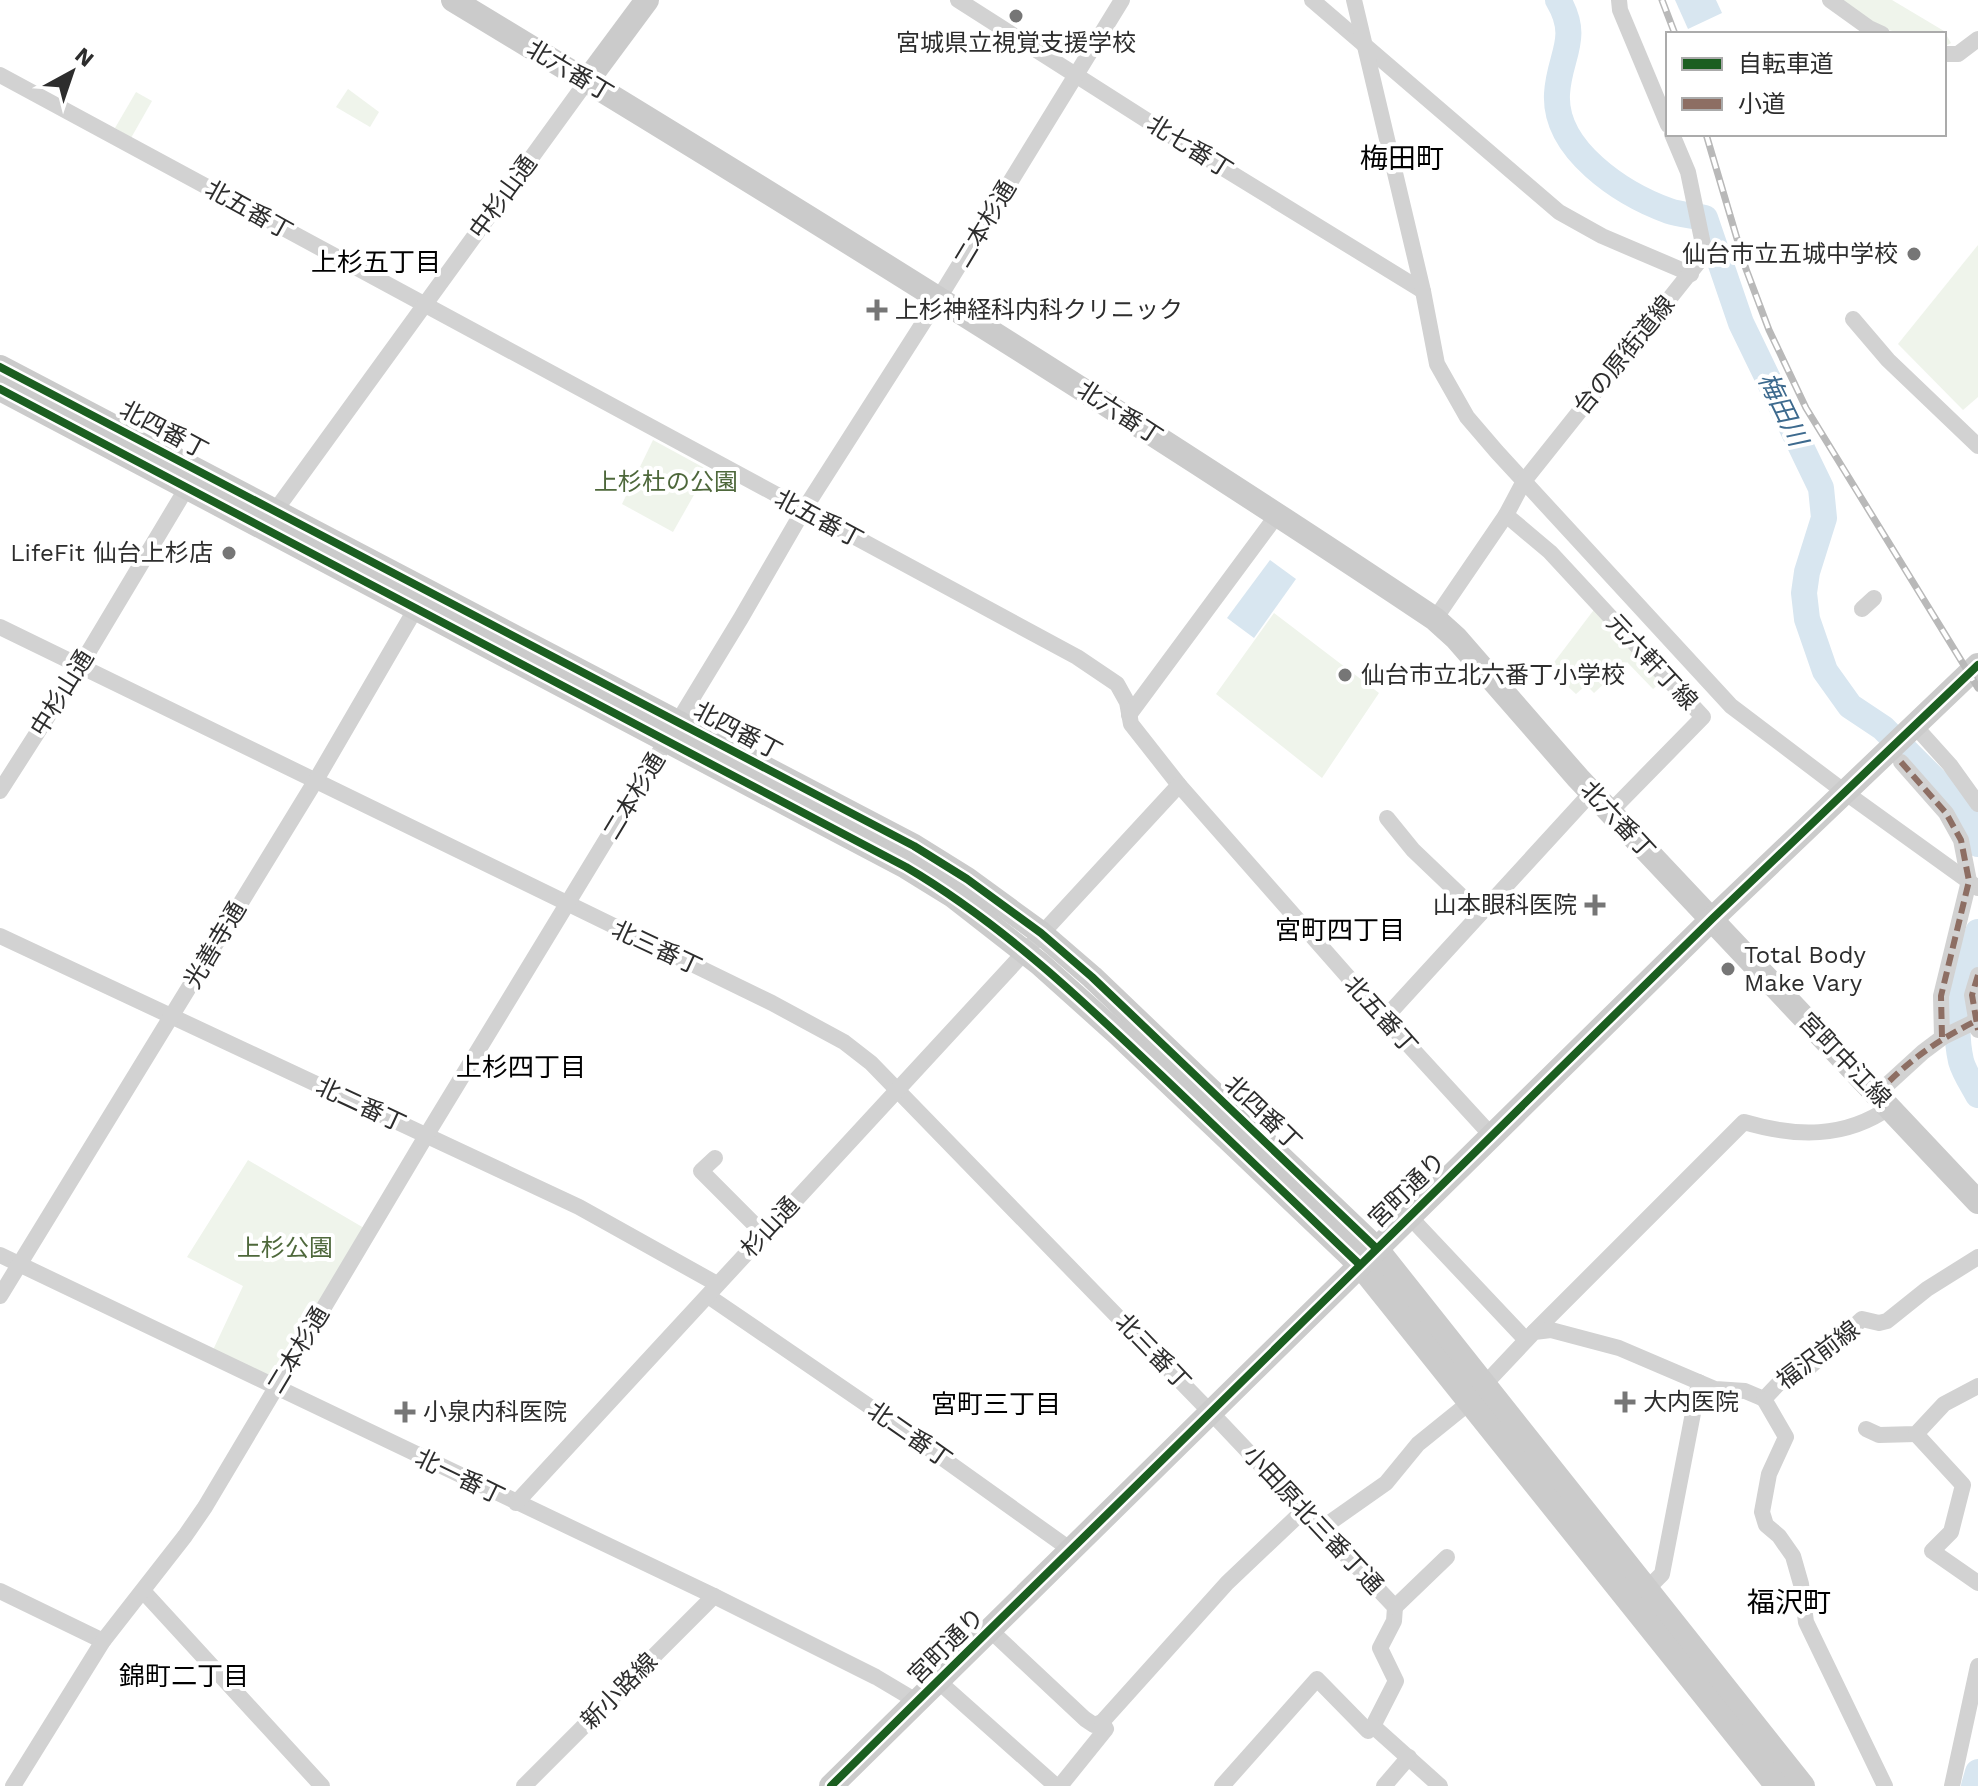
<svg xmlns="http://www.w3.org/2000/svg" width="1978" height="1786" font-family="'Work Sans','Noto Sans JP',sans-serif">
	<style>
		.green { fill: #eff4eb }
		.water { fill: #d8e6f0 }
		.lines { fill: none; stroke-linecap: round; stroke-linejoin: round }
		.river { stroke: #d8e6f0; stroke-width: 26 }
		.street { stroke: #d2d2d2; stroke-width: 16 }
		.secondary { stroke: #cbcbcb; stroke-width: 24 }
		.rail-casing { stroke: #b9b9b9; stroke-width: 7 }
		.rail { stroke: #fff; stroke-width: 4; stroke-dasharray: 12; stroke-linecap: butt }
		.street-bridge { stroke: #d2d2d2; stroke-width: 16 }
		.quiet { stroke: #8d6e63; stroke-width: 6; stroke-dasharray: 12 6; stroke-linecap: butt }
		.cycleway-casing { stroke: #fff; stroke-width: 13 }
		.cycleway { stroke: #1b5e20; stroke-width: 8 }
		.poi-dot { fill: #767676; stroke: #fff; stroke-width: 3 }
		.labels { text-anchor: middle; stroke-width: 8; stroke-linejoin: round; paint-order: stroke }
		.poi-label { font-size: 24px; fill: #2d2d2d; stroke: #fff; text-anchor: start }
		.street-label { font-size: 24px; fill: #2d2d2d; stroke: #fff }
		.park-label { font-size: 24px; fill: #4e683b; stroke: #fff }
		.neighbourhood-label { font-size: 26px; fill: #000; stroke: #fff }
		.water-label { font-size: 26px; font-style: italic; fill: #3d6a8e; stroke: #fff }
		.quarter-label { font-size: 28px; fill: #000; stroke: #fff }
	</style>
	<rect width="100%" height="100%" fill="#fff"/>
	<g class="green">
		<path d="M1842,0H1892L1944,31L1951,43L1944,47V34C1891,34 1884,35 1842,0Z"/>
		<path d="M348,89L379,112L370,127L336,107Z"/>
		<path d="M136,92L152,101L131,138L115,128Z"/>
		<path d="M1978,245V397L1963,410L1898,344Z"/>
		<path d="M653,440L708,470L673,532L622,504Z"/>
		<path d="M1596,607L1664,679L1653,689L1627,662L1594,693L1586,685L1576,694L1549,669Z"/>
		<path d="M1274,613L1379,693L1322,778L1216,694Z"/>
		<path d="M248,1160L364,1228L275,1380L213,1350L243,1286L187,1257Z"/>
	</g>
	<g class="water">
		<path d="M1675,0H1716L1722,13L1688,29Z"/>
		<path d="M1270,560L1296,579L1254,638L1227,618Z"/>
	</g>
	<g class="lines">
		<g class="river">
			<path d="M1558,0C1581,39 1559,55 1557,94C1554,150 1622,194 1669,211C1680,215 1693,215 1705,218L1741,323L1821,488L1824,518L1807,572L1804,593L1807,619L1825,671L1850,706L1883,728L1954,799L1973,827L1978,844"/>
			<path d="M1978,932C1964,974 1951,1016 1961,1061C1964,1072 1972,1084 1978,1095"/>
			<path d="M1974,1786L1978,1772"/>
		</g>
		<g class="street">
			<path d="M958,0L1187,146L1423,291"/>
			<path d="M1312,0L1559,212L1602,236L1691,274"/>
			<path d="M1354,0L1423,291L1437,364L1467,417L1497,452L1731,706L1846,793L1978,888"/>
			<path d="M1619,0L1620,10L1668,125"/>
			<path d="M1830,0L1869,28L1882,34"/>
			<path d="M1944,54H1958L1978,39"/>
			<path d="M0,75L1077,657L1117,684L1127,702L1131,724L1179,785L1393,1028L1492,1136"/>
			<path d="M1853,319L1888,360L1978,446"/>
			<path d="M275,511L587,81"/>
			<path d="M1506,515L1550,552L1703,717L1610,812"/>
			<path d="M1862,609L1874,598"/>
			<path d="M1435,619L1506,515L1524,481L1705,254L1688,172L1672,134"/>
			<path d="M0,627L772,1003L844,1042L871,1063L1221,1423L1395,1607L1394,1621L1380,1648L1396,1681L1373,1726"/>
			<path d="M1129,715L1277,515"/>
			<path d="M1914,725L1950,765L1978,804"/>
			<path d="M1901,762L1946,813L1961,840L1969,881L1941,996L1942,1037"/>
			<path d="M0,791L80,666L192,479"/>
			<path d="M1387,818L1413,850L1480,914"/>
			<path d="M0,936L579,1207L717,1284"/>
			<path d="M1978,975L1972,995L1978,1030"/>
			<path d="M1384,1019L1592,792"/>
			<path d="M1877,1094L1923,1052L1943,1037"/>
			<path d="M715,1158L701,1171L763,1233"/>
			<path d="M1409,1216L1526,1340"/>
			<path d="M0,1255L714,1596L876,1677L918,1702"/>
			<path d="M0,1296L316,780L419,603"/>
			<path d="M708,1296L882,1415L1071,1550"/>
			<path d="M1534,1332L1744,1122C1795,1137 1845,1139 1890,1107"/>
			<path d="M1484,1385L1534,1332L1551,1330L1619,1348L1715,1389L1745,1391L1764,1399L1782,1380L1804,1372L1862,1319L1879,1323L1887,1321L1927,1289L1978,1257"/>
			<path d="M1764,1399L1786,1437L1769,1474L1762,1512L1766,1525L1779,1536L1793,1556L1801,1584L1806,1622L1885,1786"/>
			<path d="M1866,1429L1879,1435L1916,1434L1944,1404L1978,1386"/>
			<path d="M1916,1434L1963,1485L1951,1532L1932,1551L1978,1583"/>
			<path d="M516,1503L1179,785"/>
			<path d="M1322,1528L1386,1483L1418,1444L1470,1402"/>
			<path d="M1647,1589L1662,1574L1699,1382"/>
			<path d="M0,1591L103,1641"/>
			<path d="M143,1591L322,1786"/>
			<path d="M1395,1607L1447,1557"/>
			<path d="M990,1630L1085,1719L1094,1725L1102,1722L1227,1583L1304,1510"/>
			<path d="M938,1681L1056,1786"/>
			<path d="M1373,1726L1440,1786"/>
			<path d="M13,1786L103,1641L185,1536L205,1507L426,1136L741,618L803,511L939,298L1122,0"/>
			<path d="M524,1786L714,1596"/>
			<path d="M1060,1786L1106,1729L1102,1722"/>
			<path d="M1222,1786L1317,1679L1368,1731L1373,1726"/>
			<path d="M1384,1786L1409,1757"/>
			<path d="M1952,1786L1978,1666"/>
		</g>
		<g class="secondary">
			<path d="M453,0C784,200 1113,404 1435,619L1456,638L1578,778L1978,1202"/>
			<path d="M587,81L647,0"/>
			<path d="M0,367L914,846L967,879L1041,933L1092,977L1376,1248L1803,1786"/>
			<path d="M0,389L906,867L953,896L1040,964L1118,1034L1359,1264L1777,1786"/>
			<path d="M831,1786L1712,919L1978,665"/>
		</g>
		<g class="rail-casing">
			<g id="rail">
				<path d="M1662,0L1675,34"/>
				<path d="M1706,134L1746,269L1769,330L1806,408L1978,688"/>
			</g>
		</g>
		<use href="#rail" class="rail"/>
		<path class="street-bridge" d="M1943,1037L1978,1020"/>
		<g class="quiet">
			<path d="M1901,762L1946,813L1961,840L1969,881L1941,996L1942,1037"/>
			<path d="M1978,975L1972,995L1978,1030"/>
			<path d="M1877,1094C1906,1062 1939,1039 1978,1020"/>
		</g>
		<g class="cycleway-casing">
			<g id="cycleway">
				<path d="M0,367L914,846L967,879L1041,933L1092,977L1376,1248"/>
				<path d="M0,389L906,867C1001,923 1081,999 1161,1075C1227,1138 1293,1201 1359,1264"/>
				<path d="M831,1786L1712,919L1978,665"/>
			</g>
		</g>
		<use href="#cycleway" class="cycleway"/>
	</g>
	<g class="poi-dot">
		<circle cx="1016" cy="16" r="8"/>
		<circle cx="1914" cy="254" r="8"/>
		<path d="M873 298h8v8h8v8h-8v8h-8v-8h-8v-8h8z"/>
		<circle cx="229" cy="553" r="8"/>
		<circle cx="1345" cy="675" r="8"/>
		<path d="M1591 893h8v8h8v8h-8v8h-8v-8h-8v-8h8z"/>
		<circle cx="1728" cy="969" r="8"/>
		<path d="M1621 1390h8v8h8v8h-8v8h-8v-8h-8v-8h8z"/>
		<path d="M401 1400h8v8h8v8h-8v8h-8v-8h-8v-8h8z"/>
	</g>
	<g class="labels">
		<g class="poi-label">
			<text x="1016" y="51" text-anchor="middle">宮城県立視覚支援学校</text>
			<text x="1898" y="262" text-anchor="end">仙台市立五城中学校</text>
			<text x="895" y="318">上杉神経科内科クリニック</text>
			<text x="213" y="561" text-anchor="end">LifeFit 仙台上杉店</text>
			<text x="1361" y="683">仙台市立北六番丁小学校</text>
			<text x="1577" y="913" text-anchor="end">山本眼科医院</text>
			<text x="1744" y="963">Total Body<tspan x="1744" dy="28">Make Vary</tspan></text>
			<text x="1643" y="1410">大内医院</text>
			<text x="423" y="1420">小泉内科医院</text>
		</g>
		<g class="street-label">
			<text transform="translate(570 71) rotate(31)" y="8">北六番丁</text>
			<text transform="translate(1190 147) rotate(32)" y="8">北七番丁</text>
			<text transform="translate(503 197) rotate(-54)" y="8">中杉山通</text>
			<text transform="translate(249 210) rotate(29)" y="8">北五番丁</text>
			<text transform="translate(985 224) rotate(-59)" y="8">二本杉通</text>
			<text transform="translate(1624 355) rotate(-51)" y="8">台の原街道線</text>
			<text transform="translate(1120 413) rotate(33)" y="8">北六番丁</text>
			<text transform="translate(164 430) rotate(28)" y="8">北四番丁</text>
			<text transform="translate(819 519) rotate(28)" y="8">北五番丁</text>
			<text transform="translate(1652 662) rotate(47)" y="8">元六軒丁線</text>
			<text transform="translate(62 693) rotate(-58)" y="8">中杉山通</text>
			<text transform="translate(738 731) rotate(28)" y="8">北四番丁</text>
			<text transform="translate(634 796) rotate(-59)" y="8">二本杉通</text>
			<text transform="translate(1618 820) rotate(47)" y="8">北六番丁</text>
			<text transform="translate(215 945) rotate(-59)" y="8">光善寺通</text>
			<text transform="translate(657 948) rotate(25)" y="8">北三番丁</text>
			<text transform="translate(1381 1015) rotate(48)" y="8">北五番丁</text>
			<text transform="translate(1845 1060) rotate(46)" y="8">宮町中江線</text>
			<text transform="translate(361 1105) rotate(25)" y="8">北二番丁</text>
			<text transform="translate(1263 1113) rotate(44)" y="8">北四番丁</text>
			<text transform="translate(1407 1190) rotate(-44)" y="8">宮町通り</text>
			<text transform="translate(770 1227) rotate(-47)" y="8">杉山通</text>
			<text transform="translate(298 1350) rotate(-59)" y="8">二本杉通</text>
			<text transform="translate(1153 1352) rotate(46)" y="8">北三番丁</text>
			<text transform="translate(1818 1355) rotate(-37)" y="8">福沢前線</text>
			<text transform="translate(910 1435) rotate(35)" y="8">北二番丁</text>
			<text transform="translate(460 1477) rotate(26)" y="8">北一番丁</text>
			<text transform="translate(1313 1520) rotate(47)" y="8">小田原北三番丁通</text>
			<text transform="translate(946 1646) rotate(-45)" y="8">宮町通り</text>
			<text transform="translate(619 1691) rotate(-45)" y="8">新小路線</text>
		</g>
		<g class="park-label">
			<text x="666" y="490">上杉杜の公園</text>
			<text x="285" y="1256">上杉公園</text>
		</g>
		<g class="neighbourhood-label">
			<text x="376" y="271">上杉五丁目</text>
			<text x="1340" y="939">宮町四丁目</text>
			<text x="521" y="1076">上杉四丁目</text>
			<text x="996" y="1413">宮町三丁目</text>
			<text x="184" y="1685">錦町二丁目</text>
		</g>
		<g class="water-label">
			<text transform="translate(1783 409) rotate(64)" y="9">梅田川</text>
		</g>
		<g class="quarter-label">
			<text x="1402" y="168">梅田町</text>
			<text x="1789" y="1612">福沢町</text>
		</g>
	</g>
	<rect x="1666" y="32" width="280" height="104" fill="#ffffff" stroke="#ababab" stroke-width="2"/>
	<rect x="1682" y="58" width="40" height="12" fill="#1b5e20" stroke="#ababab" stroke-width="2"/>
	<text x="1738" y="72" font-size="24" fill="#2d2d2d">自転車道</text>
	<rect x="1682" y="98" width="40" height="12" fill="#8d6e63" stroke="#ababab" stroke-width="2"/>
	<text x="1738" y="112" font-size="24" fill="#2d2d2d">小道</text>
	<g transform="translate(72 72) rotate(40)" stroke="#ffffff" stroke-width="6" paint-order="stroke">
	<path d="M0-6L14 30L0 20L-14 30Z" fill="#2d2d2d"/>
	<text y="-12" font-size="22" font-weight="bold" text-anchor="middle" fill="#2d2d2d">N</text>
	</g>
</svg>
